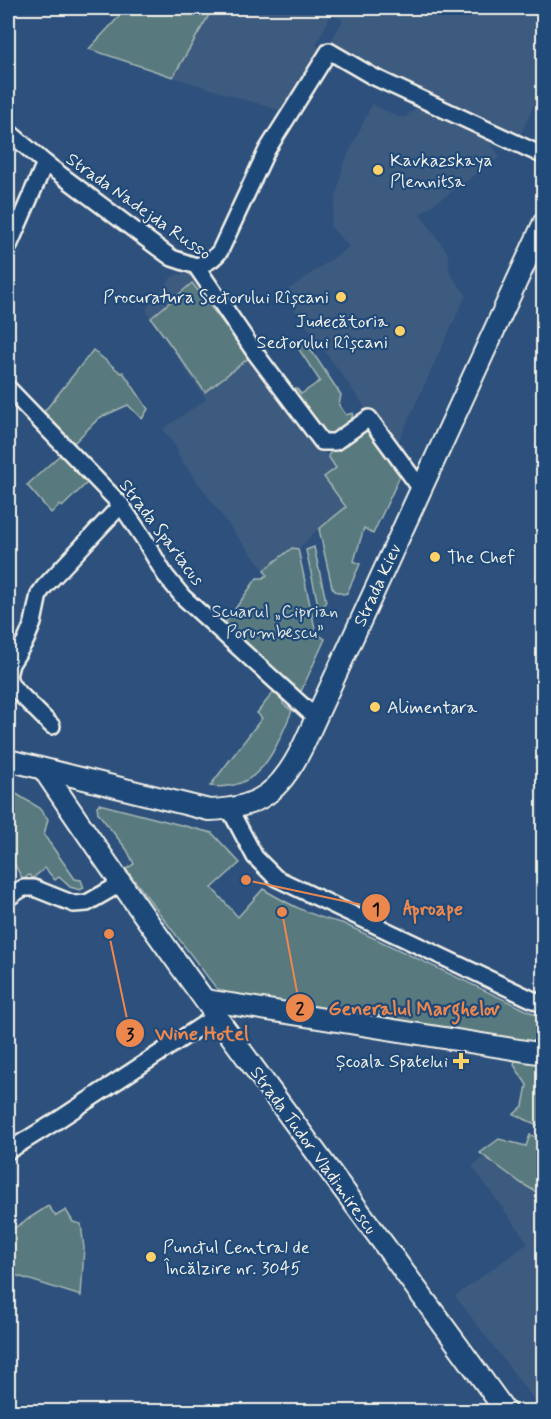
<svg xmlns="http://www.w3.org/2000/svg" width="551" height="1419" font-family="Mynerve,sans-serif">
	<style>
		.built { fill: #3e5a7f }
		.green { fill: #597a7f; stroke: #a6b6b4; stroke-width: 1.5 }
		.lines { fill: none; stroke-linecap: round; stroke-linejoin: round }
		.minor-casing { stroke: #f4f1e8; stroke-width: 20 }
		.major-casing { stroke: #f4f1e8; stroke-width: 24 }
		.minor { stroke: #1f4a7a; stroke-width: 15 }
		.major { stroke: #1f4a7a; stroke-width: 20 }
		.poi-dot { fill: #ffd166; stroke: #1f4a7a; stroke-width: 2 }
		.labels { text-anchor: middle; stroke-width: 4.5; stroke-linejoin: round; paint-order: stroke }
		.poi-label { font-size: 18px; fill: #f4f1e8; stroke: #1f4a7a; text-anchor: start }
		.street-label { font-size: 18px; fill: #f4f1e8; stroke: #1f4a7a }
		.park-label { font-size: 18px; fill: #dddfd8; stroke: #1f4a7a }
		.leader { fill: none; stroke: #ec874e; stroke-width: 2 }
		.callout-dot { fill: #ec874e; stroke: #1f4a7a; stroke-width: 2 }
		.mark-label { font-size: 18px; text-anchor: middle; font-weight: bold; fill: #111 }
		.callout-label { font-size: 20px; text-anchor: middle; font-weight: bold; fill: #ec874e; stroke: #1f4a7a; stroke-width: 4.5; stroke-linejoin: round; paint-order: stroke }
	</style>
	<rect width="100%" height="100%" fill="#2d517c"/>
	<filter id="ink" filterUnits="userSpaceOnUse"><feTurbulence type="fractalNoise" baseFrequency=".0167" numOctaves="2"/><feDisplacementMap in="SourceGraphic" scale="12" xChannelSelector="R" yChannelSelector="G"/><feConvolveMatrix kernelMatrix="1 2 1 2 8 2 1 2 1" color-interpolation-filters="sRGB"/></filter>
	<g filter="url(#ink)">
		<g class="built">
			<path d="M213,8H543V85L521,134L328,46L343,20L331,15L316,45L325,51L284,112L173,77Z"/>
			<path d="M372,104L399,117H407V115L418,107L488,139L500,157L420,214L448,253L450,273L466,295L395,449L283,293L349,247L330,226L343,165Z"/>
			<path d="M188,273L193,275L336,468L345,509L320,527L298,549L292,548L264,570L233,531L177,454L179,452L163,429L206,399L151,320L146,309L170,279L176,275Z"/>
			<path d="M485,1156L521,1183L543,1196V1408L538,1405L455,1296L528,1243L472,1166Z"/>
		</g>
		<g class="green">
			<path d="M127,8H213L173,77L89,49Z"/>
			<path d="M192,283L250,357L205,392L151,318Z"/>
			<path d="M300,339L305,341L341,395L339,405L346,415L353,413L350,427L328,442L290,389H297L301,394L320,381L296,345L295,342Z"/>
			<path d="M93,350L121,373L123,372L148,409L142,419L128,405L99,418L74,443L44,412Z"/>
			<path d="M367,428L401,474L373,534L364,528L354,561L360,564L347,593L343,594L335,591L332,587L319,529L346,507L324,477L336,468L328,456L334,447Z"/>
			<path d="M62,453L89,481L62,507L60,505L51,513L27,485Z"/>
			<path d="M314,547L326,601L320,614L306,550Z"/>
			<path d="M292,548L298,549L316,633L325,639L298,698L223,626L257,578H263L267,575L264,570Z"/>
			<path d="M275,690L283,697V704L292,711C275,749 261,793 210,786L262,718L257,713Z"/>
			<path d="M8,789L38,807L48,819L44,835L75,879L81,880L84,888L80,890L70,887L59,877L55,880L45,868L33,878L29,875L23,880L8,852Z"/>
			<path d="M99,804L212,833L240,863L212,888L238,917L263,889C288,904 313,917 342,923L543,1018V1046L234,996L216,988L126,869L134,864L127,850L98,813L97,806Z"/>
			<path d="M515,1059L543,1063V1128L514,1114L523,1106L527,1085L514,1065Z"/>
			<path d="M530,1135L543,1139V1196L521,1183L480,1153L499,1139L526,1146Z"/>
			<path d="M48,1206L56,1216L66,1210L73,1222L81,1224L84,1248L81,1296L8,1273V1232Z"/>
		</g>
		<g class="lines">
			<g class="minor-casing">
				<g id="minor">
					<path d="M8,131L45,163L157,247L172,258L196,266L256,354L322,442H335L369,418L421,489"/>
					<path d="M8,248L45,163"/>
					<path d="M196,266C207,263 213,260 220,251L267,150L329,51L372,76L544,156"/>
					<path d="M8,388L121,505L144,539L165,575L183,597L316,718"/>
					<path d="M52,726L11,685L8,676L11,664L26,640L33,623L39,594L44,587L121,505"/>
					<path d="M230,810L255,857L276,878L544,1005"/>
					<path d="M8,898L23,888H34L74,904L87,903L120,884"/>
					<path d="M8,1151L55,1122L216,1016"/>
				</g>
			</g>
			<g class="major-casing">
				<g id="major">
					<path d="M8,760L209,810C259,809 281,791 303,746L544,222"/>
					<path d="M43,769C190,989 352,1197 506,1412"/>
					<path d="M205,1000L544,1054"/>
				</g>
			</g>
			<use href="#minor" class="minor"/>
			<use href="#major" class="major"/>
		</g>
	</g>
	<g class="poi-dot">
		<circle cx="378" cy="170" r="6"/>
		<circle cx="341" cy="297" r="6"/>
		<circle cx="400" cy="331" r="6"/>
		<circle cx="435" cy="557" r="6"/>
		<circle cx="375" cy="707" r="6"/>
		<path d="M458 1052h6v6h6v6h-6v6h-6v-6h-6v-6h6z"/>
		<circle cx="151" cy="1257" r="6"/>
	</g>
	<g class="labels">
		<g class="poi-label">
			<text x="390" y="166">Kavkazskaya<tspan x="390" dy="21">Plennitsa</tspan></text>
			<text x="329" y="303" text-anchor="end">Procuratura Sectorului Rîșcani</text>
			<text x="388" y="327" text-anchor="end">Judecătoria<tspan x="388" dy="21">Sectorului Rîșcani</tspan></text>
			<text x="447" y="563">The Chef</text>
			<text x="387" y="713">Alimentara</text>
			<text x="448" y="1067" text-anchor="end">Școala Spatelui</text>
			<text x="163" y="1253">Punctul Central de<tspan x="163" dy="21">Încălzire nr. 3045</tspan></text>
		</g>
		<g class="street-label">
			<text transform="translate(139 206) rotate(35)" y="6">Strada Nadejda Russo</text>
			<text transform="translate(162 532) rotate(53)" y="6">Strada Spartacus</text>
			<text transform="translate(377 585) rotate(-65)" y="6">Strada Kiev</text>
			<text transform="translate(314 1150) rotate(54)" y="6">Strada Tudor Vladimirescu</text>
		</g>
		<g class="park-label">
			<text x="275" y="617">Scuarul „Ciprian<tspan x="275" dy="21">Porumbescu”</tspan></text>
		</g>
	</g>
	<path class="leader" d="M246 880L376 908M282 912L300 1008M109 934L130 1033"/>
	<g class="callout-dot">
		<circle cx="246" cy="880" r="6"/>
		<circle cx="282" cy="912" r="6"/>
		<circle cx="109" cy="934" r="6"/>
		<circle cx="376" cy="908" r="15"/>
		<circle cx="300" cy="1008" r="15"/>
		<circle cx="130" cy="1033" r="15"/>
	</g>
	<g class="mark-label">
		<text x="376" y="915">1</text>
		<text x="300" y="1014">2</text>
		<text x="130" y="1040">3</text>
	</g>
	<g class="callout-label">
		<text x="433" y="915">Aproape</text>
		<text x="414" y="1015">Generalul Marghelov</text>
		<text x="202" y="1040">Wine Hotel</text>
	</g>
	<rect width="551" height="1419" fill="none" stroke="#1f4a7a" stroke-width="30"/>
	<rect x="15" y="15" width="521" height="1389" fill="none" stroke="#f4f1e8" stroke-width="2" filter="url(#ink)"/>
</svg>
